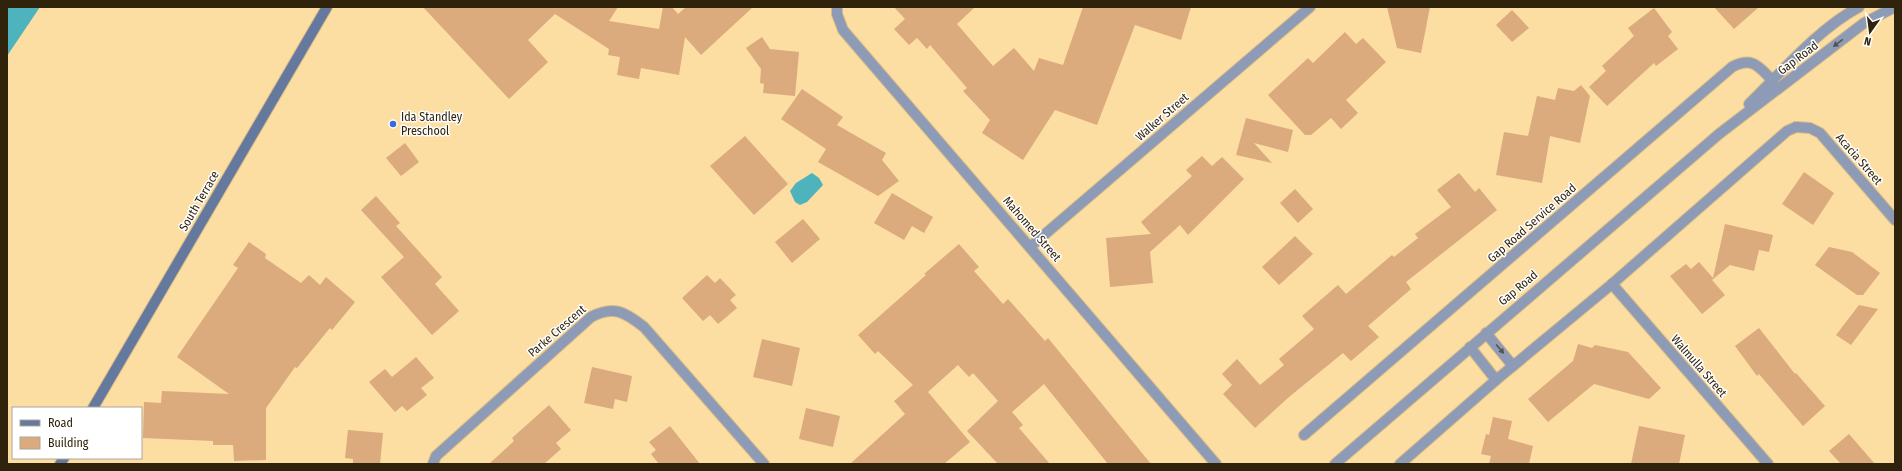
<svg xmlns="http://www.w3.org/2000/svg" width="1902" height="471" font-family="'Fira Sans Condensed',sans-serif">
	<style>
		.water { fill: #4eb3bc }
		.building { fill: #dbaa7d }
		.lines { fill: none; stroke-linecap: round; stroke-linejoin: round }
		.lane-casing { stroke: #d7bc87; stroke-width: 12 }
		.street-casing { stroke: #d7bc87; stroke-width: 12 }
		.secondary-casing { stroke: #d7bc87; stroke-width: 12 }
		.lane { stroke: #8d9bb6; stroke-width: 10 }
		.street { stroke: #8d9bb6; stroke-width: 10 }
		.secondary { stroke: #65799f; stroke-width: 10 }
		.oneway { fill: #55534f }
		.poi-dot { fill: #386bda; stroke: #fff; stroke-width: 1.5 }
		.labels { text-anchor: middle; stroke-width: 3; stroke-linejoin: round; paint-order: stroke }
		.street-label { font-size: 12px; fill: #2f230b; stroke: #fff }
		.poi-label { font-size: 12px; fill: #2f230b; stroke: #fff; text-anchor: start }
	</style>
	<rect width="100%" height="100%" fill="#fcdda2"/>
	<g class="water">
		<path d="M7,7H40L7,56Z"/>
		<path d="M812,173L819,178L823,185L807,202L800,205L795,202L790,191L796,183Z"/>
	</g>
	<g class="building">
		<path d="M423,7H618L609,21L659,29L663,7H672L678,14L686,7H753L701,55L685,37L679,75L641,68L639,79L617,75L620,57L608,55L609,49L555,14L528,40L548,62L509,99Z"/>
		<path d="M894,7H975L957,24L993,66L1014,48L1034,71L1039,58L1063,65L1083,7H1191L1181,40L1135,25L1097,125L1055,110L1023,160L982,133L990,120L963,91L967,88L930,45L927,49L917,38L909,45L894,29L905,19Z"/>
		<path d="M1387,7H1430L1421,53L1397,48Z"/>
		<path d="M1714,7H1759L1734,29Z"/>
		<path d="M1654,8L1672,32L1668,36L1678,49L1656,66L1654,63L1607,106L1589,87L1606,71L1602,66L1634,36L1628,28Z"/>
		<path d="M1512,10L1529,28L1512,42L1496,25Z"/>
		<path d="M1345,32L1356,44L1363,38L1386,62L1346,100L1358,113L1341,129L1331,118L1311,135H1305L1268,95L1308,58L1313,63Z"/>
		<path d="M762,37L770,49L799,52L795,96L763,93L764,84L760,83L761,69L746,48Z"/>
		<path d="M1581,85L1590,96L1580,143L1550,136L1542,183L1496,175L1504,132L1528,136L1537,96L1555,100L1558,88L1574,91Z"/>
		<path d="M802,89L843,117L837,125L886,153L882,160L899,181L878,196L818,162L826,149L781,119Z"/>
		<path d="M1246,118L1293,130L1288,152L1254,143L1272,163L1236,155Z"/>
		<path d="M745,136L788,184L754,215L710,166Z"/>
		<path d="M405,143L419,162L401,176L386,158Z"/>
		<path d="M1202,156L1212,166L1222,157L1244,179L1188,235L1180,225L1150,252L1153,283L1110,287L1106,238L1151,234L1141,222L1192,176L1186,170Z"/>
		<path d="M1804,172L1834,193L1813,225L1782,204Z"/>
		<path d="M1459,173L1475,192L1479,188L1497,210L1406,282L1411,289L1368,326L1379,337L1351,361L1343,353L1289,397L1255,428L1223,394L1232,385L1222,374L1237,359L1260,385L1284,365L1279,359L1314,329L1302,316L1338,285L1346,294L1392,255L1394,257L1418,238L1415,234L1451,207L1437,190Z"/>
		<path d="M1295,189L1313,209L1298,223L1280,203Z"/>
		<path d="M892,193L933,217L924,233L912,226L904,240L874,223Z"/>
		<path d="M376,196L400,223L396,226L442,277L435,284L459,311L432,335L381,277L404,257L361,210Z"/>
		<path d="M803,219L820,239L792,263L775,242Z"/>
		<path d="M1725,224L1773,235L1769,252L1759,250L1754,271L1730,265L1712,280L1725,295L1702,314L1670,276L1686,264L1691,269L1699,262L1713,278Z"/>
		<path d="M1295,236L1313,254L1279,285L1262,267Z"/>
		<path d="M249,242L266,254L265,258L301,283L309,275L320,285L326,277L355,302L332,330L330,328L297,368L295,367L266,408V460L234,461L233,445H213V441L143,438L144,402L161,403L162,391L229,394L177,357L238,268L233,265Z"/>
		<path d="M959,244L979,267L974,271L1003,304L1008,299L1045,341L1048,338L1151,464H1108L1044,384L1012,412L1023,425L1019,428L1050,464H998L967,431L998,401L973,373L969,377L958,365L928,392L970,442L944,464H850L905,414L894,401L913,385L878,351L875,354L858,335L926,275L924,274Z"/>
		<path d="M1829,247L1852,252L1880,273L1863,295H1857L1815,265Z"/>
		<path d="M707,275L715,283L720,278L736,295L730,300L737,308L718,324L710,315L703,321L682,298Z"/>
		<path d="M1859,305L1878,309L1851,345L1836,335Z"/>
		<path d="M1759,328L1795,374L1796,373L1825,406L1803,426L1759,374L1757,376L1735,346Z"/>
		<path d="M762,339L800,348L792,386L753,377Z"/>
		<path d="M1578,344L1592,348L1595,345L1628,352L1661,388L1649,399L1594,384L1548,422L1528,399L1573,361Z"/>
		<path d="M416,357L434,378L421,388L427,395L407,411L402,406L395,412L369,382L385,369L392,377Z"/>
		<path d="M592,367L632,376L627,402L615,399L613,409L584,403Z"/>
		<path d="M549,405L571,430L556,443L561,449L544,464H489L514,441L512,438Z"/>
		<path d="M806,408L840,416L833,447L799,439Z"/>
		<path d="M1493,417L1512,421L1508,439L1533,446L1529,464H1489L1491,456L1481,454L1486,434L1489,435Z"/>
		<path d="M670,426L700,464H659L651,454L656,450L649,442Z"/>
		<path d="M1639,426L1685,435L1679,464H1631Z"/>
		<path d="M348,430L383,433L380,464H353V459L345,458Z"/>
		<path d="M1849,434L1875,464H1841L1829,451Z"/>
	</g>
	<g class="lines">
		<g class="lane-casing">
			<g id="lane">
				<path d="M1486,333L1513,366"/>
				<path d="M1470,347L1496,380"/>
				<path d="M1304,435L1732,67C1753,56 1759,67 1773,81"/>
				<path d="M1400,464L1496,380L1612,284L1787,131L1796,127"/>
			</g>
		</g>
		<g class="street-casing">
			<g id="street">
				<path d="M837,7V14L843,30L1216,464"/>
				<path d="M1749,104C1782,72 1818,29 1859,7"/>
				<path d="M1796,127L1810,128L1820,133L1895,220"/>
				<path d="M1030,247L1310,7"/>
				<path d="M1612,284L1768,464"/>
				<path d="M433,464L436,456L591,317C614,305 625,312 644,327L764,464"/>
				<path d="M1335,464L1719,134L1864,23L1895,7"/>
			</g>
		</g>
		<g class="secondary-casing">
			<g id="secondary">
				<path d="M93,408L327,7"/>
				<path d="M60,464L64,458"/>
			</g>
		</g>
		<use href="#lane" class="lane"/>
		<use href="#street" class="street"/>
		<use href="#secondary" class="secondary"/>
	</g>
	<defs><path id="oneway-solid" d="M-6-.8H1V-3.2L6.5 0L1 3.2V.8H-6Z"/></defs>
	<g class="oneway">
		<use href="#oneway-solid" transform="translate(1838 43) rotate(143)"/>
		<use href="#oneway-solid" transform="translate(1500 349) rotate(50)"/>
	</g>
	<circle class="poi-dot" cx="393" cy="124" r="4"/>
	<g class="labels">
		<g class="street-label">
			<text transform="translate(1798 58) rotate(-37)" y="4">Gap Road</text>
			<text transform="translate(1162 117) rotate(-41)" y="4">Walker Street</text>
			<text transform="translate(1859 159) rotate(49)" y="4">Acacia Street</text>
			<text transform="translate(199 201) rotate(-60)" y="4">South Terrace</text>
			<text transform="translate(1532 223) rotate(-41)" y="4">Gap Road Service Road</text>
			<text transform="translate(1032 229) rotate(49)" y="4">Mahomed Street</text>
			<text transform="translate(1518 288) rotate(-40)" y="4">Gap Road</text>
			<text transform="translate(557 331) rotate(-41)" y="4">Parke Crescent</text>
			<text transform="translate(1699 366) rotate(49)" y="4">Walmulla Street</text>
		</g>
		<g class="poi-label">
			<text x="401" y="121">Ida Standley<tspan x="401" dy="14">Preschool</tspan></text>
		</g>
	</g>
	<rect width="1902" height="471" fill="none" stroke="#2f230b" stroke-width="16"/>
	<rect x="12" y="407" width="130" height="52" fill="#ffffff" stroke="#aca79d"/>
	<rect x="20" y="420" width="20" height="6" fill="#65799f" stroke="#aca79d"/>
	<text x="48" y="427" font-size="12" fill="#2f230b">Road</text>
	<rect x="20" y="437" width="20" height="12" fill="#dbaa7d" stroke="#aca79d"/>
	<text x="48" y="447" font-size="12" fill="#2f230b">Building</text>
	<g transform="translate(1870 32) rotate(194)" stroke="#ffffff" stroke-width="3" paint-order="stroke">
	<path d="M0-3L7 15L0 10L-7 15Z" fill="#2f230b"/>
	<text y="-6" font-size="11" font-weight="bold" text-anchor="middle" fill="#2f230b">N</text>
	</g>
</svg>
